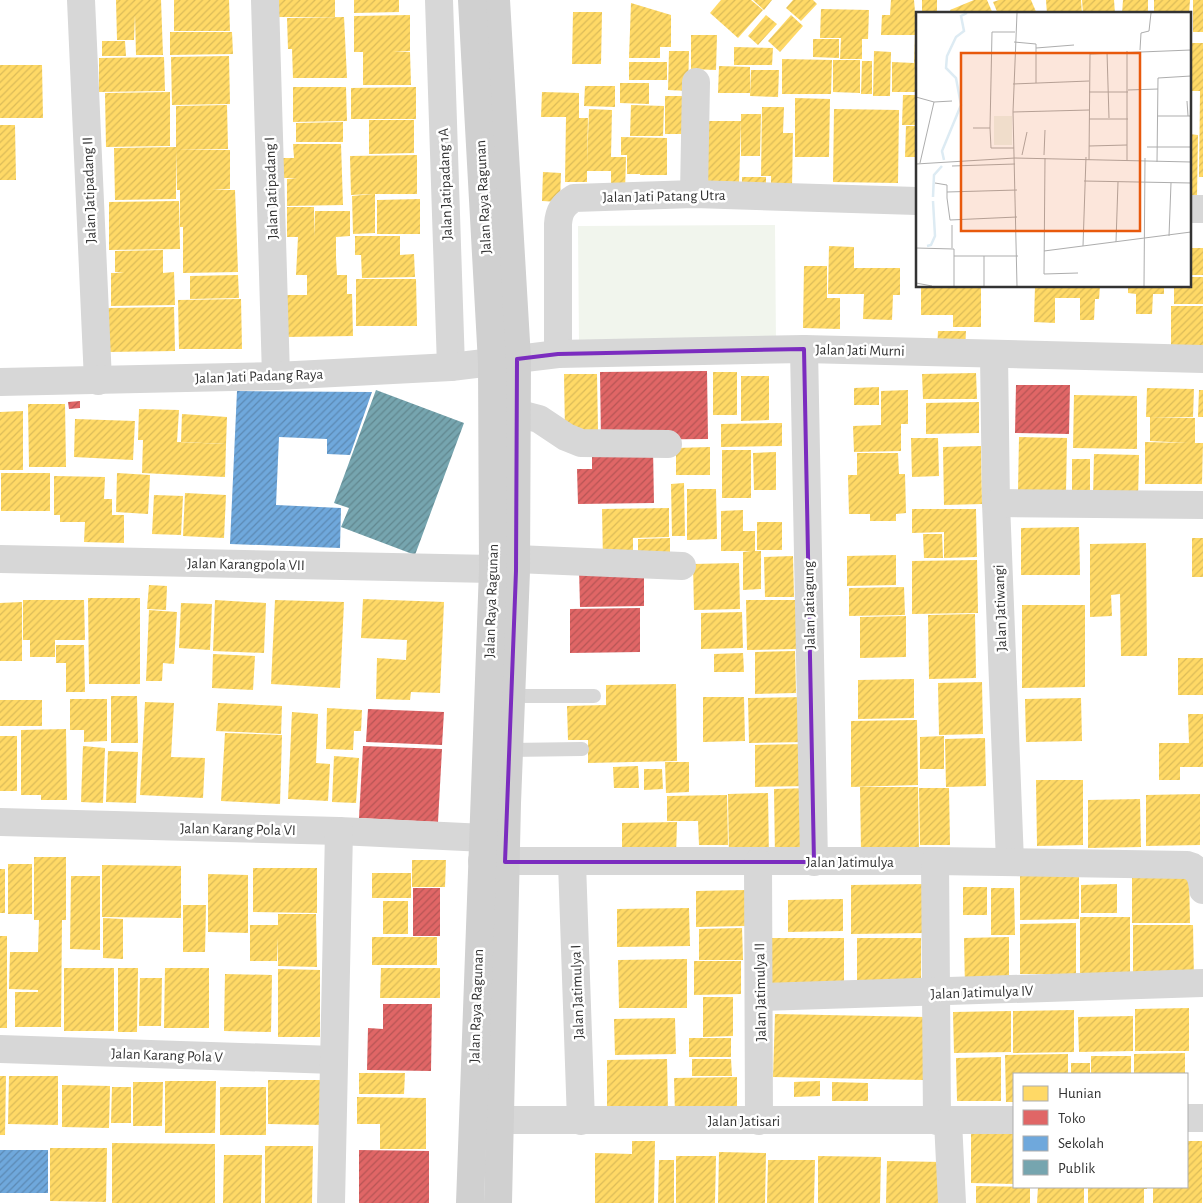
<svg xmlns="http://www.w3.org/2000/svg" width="1203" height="1203" font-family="'Alegreya Sans',sans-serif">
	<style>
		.pitch { fill: #f1f5ed }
		.homes { fill: url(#homes-hatch) }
		.shops { fill: url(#shops-hatch) }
		.schools { fill: url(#schools-hatch) }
		.public { fill: url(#public-hatch) }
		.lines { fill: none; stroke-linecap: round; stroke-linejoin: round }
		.service { stroke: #d7d7d7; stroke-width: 14 }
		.minor { stroke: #d7d7d7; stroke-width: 28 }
		.tertiary { stroke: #d7d7d7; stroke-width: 28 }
		.secondary { stroke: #d0d0d0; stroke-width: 28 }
		.marked { fill: none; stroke: #7b2cbf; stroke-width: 4; stroke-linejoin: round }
		.labels { text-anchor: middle; stroke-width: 5; stroke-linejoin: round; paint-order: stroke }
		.street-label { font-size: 15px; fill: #333; stroke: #fff }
		.inset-river { fill: none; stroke: #ddebf3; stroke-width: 2.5 }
		.inset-road { fill: none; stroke: #adadad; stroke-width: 1 }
		.view { fill: #e8590c; fill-opacity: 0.15; stroke: #e8590c; stroke-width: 2.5 }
		.inset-edge { fill: none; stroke: #333; stroke-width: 2.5 }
	</style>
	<defs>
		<pattern id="homes-hatch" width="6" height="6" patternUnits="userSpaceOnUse" patternTransform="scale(1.25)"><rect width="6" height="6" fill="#ffd966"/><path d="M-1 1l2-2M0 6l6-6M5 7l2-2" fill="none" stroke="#dbbb59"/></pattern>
		<pattern id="shops-hatch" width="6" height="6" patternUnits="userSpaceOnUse" patternTransform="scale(1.25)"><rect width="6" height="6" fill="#e06666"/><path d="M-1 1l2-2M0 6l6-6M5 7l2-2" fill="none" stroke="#b65555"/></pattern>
		<pattern id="schools-hatch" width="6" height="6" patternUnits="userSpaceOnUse" patternTransform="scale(1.25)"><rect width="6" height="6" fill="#6fa8dc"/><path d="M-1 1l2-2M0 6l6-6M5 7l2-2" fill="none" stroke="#5c89b3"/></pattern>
		<pattern id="public-hatch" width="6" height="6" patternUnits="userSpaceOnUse" patternTransform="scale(1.25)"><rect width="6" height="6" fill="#76a5af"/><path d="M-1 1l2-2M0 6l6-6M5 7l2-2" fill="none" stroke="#61878f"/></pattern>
	</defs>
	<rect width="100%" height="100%" fill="#fff"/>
	<path class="pitch" d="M775,225L776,345L579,346L578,226Z"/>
	<g class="homes">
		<path d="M116,0H161L163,55H136L135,15L134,40H117Z"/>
		<path d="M174,0H229L230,31H174Z"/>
		<rect x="278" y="0" width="57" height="17"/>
		<path d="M354,0H399V12L354,13Z"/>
		<path d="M721,0H751L763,10L738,38L710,13Z"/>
		<path d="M753,0H772L764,10Z"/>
		<path d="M793,0H813L817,4L801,21L786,8Z"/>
		<path d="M891,0H914L917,35H881L882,15H890Z"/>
		<rect x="922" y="0" width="15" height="14"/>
		<path d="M974,0H987L993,14H952L950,10Z"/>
		<path d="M999,0H1031L1037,14H998L993,2Z"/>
		<path d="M1046,0H1081L1082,14H1047Z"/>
		<path d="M1082,0H1114L1115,14H1083Z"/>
		<path d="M1123,0H1148V14H1122Z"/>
		<path d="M1154,0H1190L1189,14H1154Z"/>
		<rect x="1193" y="0" width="10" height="32"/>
		<path d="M631,3L671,15V47H660V58H629Z"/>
		<path d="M821,9L869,10L868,39H862V59H840L841,38H820Z"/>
		<path d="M573,12H602L601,64H572Z"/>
		<path d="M410,15V51L393,52H410L411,85H363V52H354V16Z"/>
		<path d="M766,15L777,24L758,45L748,36Z"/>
		<path d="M791,15L803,26L780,52L768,41Z"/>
		<path d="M344,17L347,78H293L292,49H288L287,18Z"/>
		<path d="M170,32H232L233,54L170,55Z"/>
		<path d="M691,35H717L716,70L691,69Z"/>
		<path d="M915,36H917V92H892V62L914,63Z"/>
		<path d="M813,39H839V58L813,57Z"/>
		<path d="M102,41H125L126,56H102Z"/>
		<path d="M1192,43H1203V177H1199L1200,91H1191Z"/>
		<path d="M734,47L773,48L772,65H734Z"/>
		<path d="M669,51H689L688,91L668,90Z"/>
		<path d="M874,51L891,52L890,96H873Z"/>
		<path d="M229,56L230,104L172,105L171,57Z"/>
		<path d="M164,57L165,91L99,92V58Z"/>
		<path d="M782,59L832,60L831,94H782Z"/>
		<path d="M833,60H860V93L833,92Z"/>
		<path d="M862,61H872V94H861Z"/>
		<rect x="629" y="62" width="38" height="18"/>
		<path d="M0,65H42L43,118H0Z"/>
		<path d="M719,66L750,67V93H718Z"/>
		<path d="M751,70H779L778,97L750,96Z"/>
		<path d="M620,83H649V104L620,103Z"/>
		<path d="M585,86H615V107L584,106Z"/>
		<path d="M293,87H346L347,121L293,122Z"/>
		<path d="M416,87V119H351V88Z"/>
		<path d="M170,92V146L106,147L105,93Z"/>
		<path d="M542,92L579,93V118H588L587,165L589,109L612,110L611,157H626L625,192H611V171H587V182H565L566,117H541Z"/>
		<path d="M903,95H917V125H902Z"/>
		<path d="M665,96H690L689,134H665Z"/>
		<path d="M795,98L830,99L829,157H795Z"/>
		<path d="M227,105L228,149L176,150V106Z"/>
		<path d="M631,105L664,106L663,136H630Z"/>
		<path d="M762,107H784L783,133H793L792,187H771V176H761Z"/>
		<path d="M834,109L899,110L898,183L833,182Z"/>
		<path d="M741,114H761L760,156H741Z"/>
		<path d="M369,120H414V153L369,154Z"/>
		<path d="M702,121H741L739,182L701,181Z"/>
		<path d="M343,122V142H296V123Z"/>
		<path d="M0,125H15L16,180H0Z"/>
		<path d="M906,126H917V157H905Z"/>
		<path d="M1189,134L1198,135L1197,196H1189Z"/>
		<path d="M621,137L667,138V175H640L641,161L640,174H627V155H621Z"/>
		<path d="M293,144H341L343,205L287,206V179L297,178H280V158H294Z"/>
		<path d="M176,147V199L115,200L114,148Z"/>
		<path d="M176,150H230V189L212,190H235L238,272L183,273V227H180V190H177Z"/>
		<path d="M417,155V194H375V233L353,234L352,196L373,194L351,195L350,156Z"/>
		<path d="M543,172L561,173L560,202L542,201Z"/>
		<path d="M742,177H766V193L742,192Z"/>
		<path d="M420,199V234H377V200Z"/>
		<path d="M179,201L180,249L109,250V202Z"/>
		<path d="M287,207H314V237L315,211H350V236L336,237V258L337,275H347V294H352L353,336L285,337V295H307V275H296L298,237H287Z"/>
		<path d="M355,236H400V255L414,254L415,277L362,278L361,255H355Z"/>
		<path d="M829,246L854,247V268H900V295H893L892,320L863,319L864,294H828Z"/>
		<rect x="1189" y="248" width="14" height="27"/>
		<path d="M163,250V273L174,272L175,305L111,306V273H124L115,272V251Z"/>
		<path d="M804,266H827V298H840V329L803,328Z"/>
		<path d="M238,275L239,298L190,299V276Z"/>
		<path d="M1189,277H1203V304H1174V286H1189Z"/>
		<path d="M356,279H416L417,326H356Z"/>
		<path d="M921,286H981V327H953V315H921Z"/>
		<path d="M1035,286H1100L1099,299H1095L1094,320H1080V298H1055V323L1034,322Z"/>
		<path d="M1128,286H1164V294H1153L1152,314H1136V294L1128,293Z"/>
		<path d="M241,299L242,349H179L178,300Z"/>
		<path d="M1171,306H1203V350L1171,349Z"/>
		<path d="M174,307L175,351L107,352V308Z"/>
		<path d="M938,331H966L965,350L937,349Z"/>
		<rect x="713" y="372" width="24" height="43"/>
		<path d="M976,373L977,399H923L922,374Z"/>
		<path d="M564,374H597L598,431L565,432Z"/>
		<path d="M741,376H769V420L741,421Z"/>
		<path d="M879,387V405H854V388Z"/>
		<path d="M1147,388L1194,389L1193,417H1146Z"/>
		<path d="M908,390V424H901V451L854,452L853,426L881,425V391Z"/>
		<path d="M1199,390H1203V417H1198Z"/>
		<path d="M1074,395L1137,396V449L1073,448Z"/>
		<path d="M979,402V433L926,434V403Z"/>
		<path d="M28,404H65L66,467H29Z"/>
		<path d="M139,409L179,410L177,442L226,444L225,477L142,473L143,440H138Z"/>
		<path d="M23,411V470H0V412Z"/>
		<path d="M182,414L227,417L226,444L181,442Z"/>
		<path d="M1150,417L1195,418V443H1203L1202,484H1145V442L1188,443L1150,441Z"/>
		<path d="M75,419L135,421L133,460L74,457Z"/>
		<path d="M782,423V446L721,447V424Z"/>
		<path d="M1019,437L1067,438L1066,492L1018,491Z"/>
		<path d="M911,438H938L939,476L912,477Z"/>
		<path d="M981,446L982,504L944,505L943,447Z"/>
		<path d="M710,447V475H676V448Z"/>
		<rect x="722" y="450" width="29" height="48"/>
		<path d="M776,452V490H754L753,453Z"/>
		<path d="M857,453H898L899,474H905L906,513L896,514V521H870V514H849L848,475H857Z"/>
		<path d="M1094,454L1139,455L1138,499L1093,498Z"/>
		<rect x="1072" y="459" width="18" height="34"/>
		<rect x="1" y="473" width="49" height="38"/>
		<path d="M117,473L150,475L148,514L116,512Z"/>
		<path d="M54,476L105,477L104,499H112V515H124V543L84,542L85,522H60V515H54Z"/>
		<path d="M684,483L685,536H672L671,484Z"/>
		<path d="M687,489H716L717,539L687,540Z"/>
		<path d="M185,493L226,495L224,538L183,536Z"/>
		<path d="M154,495L183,496L181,535L152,534Z"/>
		<path d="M669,508V537L633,538V560L603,561L602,509Z"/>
		<path d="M912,509H976L977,557L944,558V532L912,533Z"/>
		<path d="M743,510V531H755V551H761V589L743,590V552L751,551H721V511Z"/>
		<rect x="757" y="522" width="25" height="28"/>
		<path d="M1079,527L1080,575H1021V528Z"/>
		<path d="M923,534H942L943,558H924Z"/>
		<path d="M670,538V557H638V539Z"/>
		<rect x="1192" y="538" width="11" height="39"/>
		<path d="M1146,543L1147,656H1121L1120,594L1111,595L1112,616L1090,617V544Z"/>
		<path d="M896,555V585L847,586V556Z"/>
		<path d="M793,556L794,597H765L764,557Z"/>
		<path d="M977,560L978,613L912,614V561Z"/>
		<path d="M739,563L740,609L694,610L693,564Z"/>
		<path d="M149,585L167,586L166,610L147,609Z"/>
		<path d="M904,587L905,615L849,616V588Z"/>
		<path d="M88,598H140V684H89Z"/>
		<path d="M363,599L444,602L440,693L411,692L410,700L376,699L377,658L406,660L407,640L361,638Z"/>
		<path d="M23,600H84L85,640H55V657H30V640H23Z"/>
		<path d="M215,600L266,603L264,653L213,651Z"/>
		<path d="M275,600L344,602L340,688L271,684Z"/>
		<path d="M746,600H796L797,649L747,650Z"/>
		<path d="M22,602V661H0V603Z"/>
		<path d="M181,603L212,604L210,650L179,648Z"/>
		<path d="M1022,605H1085V687L1022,688Z"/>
		<path d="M149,610L177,612L174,664L163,663L162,681H146Z"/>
		<path d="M742,612L743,648L701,649V613Z"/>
		<path d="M975,614L976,678L929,679L928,615Z"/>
		<path d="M906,616V657L860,658V617Z"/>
		<path d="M56,645H84L85,692H66V663H56Z"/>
		<path d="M795,651L796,693L755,694V652Z"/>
		<path d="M743,653L744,672H714V654Z"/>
		<path d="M213,654L255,656L253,690L212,688Z"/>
		<rect x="1178" y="658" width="25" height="37"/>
		<path d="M914,679V718L858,719V680Z"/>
		<path d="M982,682L983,734L939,735L938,683Z"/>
		<path d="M676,684L677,761L588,763V740H568L567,706L606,705V685Z"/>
		<path d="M111,696H137L138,743H111Z"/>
		<path d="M703,697H744L745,741L703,742Z"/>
		<path d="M806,697V742L749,743L748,698Z"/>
		<path d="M1081,698L1082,741L1026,742L1025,699Z"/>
		<path d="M70,699H107V741L84,742V730H70Z"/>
		<rect x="0" y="700" width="42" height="26"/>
		<path d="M145,702L174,703L171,757L205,758L203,798L140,795Z"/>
		<path d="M218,703L282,706L281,734L216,731Z"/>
		<path d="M327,708L362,710L361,731H354L353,750L326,749Z"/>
		<path d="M292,712L318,714L316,763L330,764L328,801L288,799Z"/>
		<path d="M1188,714H1203V767H1180V780H1159V743H1189Z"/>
		<path d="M917,720L918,785L851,787V721Z"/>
		<path d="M66,729L67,800H41V795H21V730Z"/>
		<path d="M225,733L282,735L280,804L221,801Z"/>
		<rect x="0" y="736" width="17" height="55"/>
		<path d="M944,736V769H920V737Z"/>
		<path d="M985,738L986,786L946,787L945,739Z"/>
		<path d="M809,744V786L755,787V745Z"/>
		<path d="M83,746L105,748L103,803L81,802Z"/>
		<path d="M108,751L138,752L136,803L106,802Z"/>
		<path d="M334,756L359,758L356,803L332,802Z"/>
		<path d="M665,762H689V792L666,793Z"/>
		<path d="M638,766L639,788H614L613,767Z"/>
		<path d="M644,769H662L663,789L644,790Z"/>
		<path d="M1036,780H1083V845L1037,846Z"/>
		<path d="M860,787H918L919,852H861Z"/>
		<path d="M811,788L812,856L775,857L774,789Z"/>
		<path d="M919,788H949L950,845H920Z"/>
		<path d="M768,793L769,860L729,861L728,794Z"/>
		<path d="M1200,794V845L1146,846V795Z"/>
		<path d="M727,795L728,845H699L698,821H667V796Z"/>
		<path d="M1140,799L1141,847L1088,848V800Z"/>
		<path d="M677,822L676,857L622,858V823Z"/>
		<path d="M34,857H66V920H62L61,1027H15V992H38V990L9,989L10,952H38L39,920H45H34Z"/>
		<path d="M412,860H446L445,887H412Z"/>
		<rect x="8" y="864" width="24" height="50"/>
		<path d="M102,865L181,866V918L102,917Z"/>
		<path d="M253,868H317V913L253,912Z"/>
		<rect x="0" y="869" width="5" height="44"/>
		<rect x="372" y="873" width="39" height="25"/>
		<path d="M208,874L248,875V933L208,932Z"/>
		<path d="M1079,874V919L1020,920V875Z"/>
		<path d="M1189,874L1190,923H1132V875Z"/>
		<path d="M71,876H100V950L70,949Z"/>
		<path d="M926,884V933L851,934V885Z"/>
		<path d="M1117,884V913H1081V885Z"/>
		<rect x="963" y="887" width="24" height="28"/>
		<path d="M991,888H1014L1015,935H991Z"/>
		<path d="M746,890V926L696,927V891Z"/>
		<path d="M843,899V931L788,932V900Z"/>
		<rect x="383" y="901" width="25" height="33"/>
		<path d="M183,905H206L205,952H183Z"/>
		<path d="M689,908L690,946L617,947V909Z"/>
		<path d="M278,914H316L317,967L278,966V938L277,961H250V925H278Z"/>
		<path d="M1080,917H1130V976L1080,977Z"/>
		<path d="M103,918L123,919V959L103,958Z"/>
		<path d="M1076,923V974H1020V924Z"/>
		<path d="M1133,925H1193L1194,980L1133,981Z"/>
		<path d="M742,928L743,960H699V929Z"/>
		<rect x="0" y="936" width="7" height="92"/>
		<rect x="372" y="937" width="65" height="28"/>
		<path d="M1009,937V989H965L964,938Z"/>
		<path d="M769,938H844V985L770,986Z"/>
		<path d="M857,938H921V985L857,986Z"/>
		<path d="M687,959V1008H619L618,960Z"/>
		<path d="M694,961H741V994L694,995Z"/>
		<rect x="64" y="968" width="50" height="63"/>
		<path d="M118,968H138L137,1032H118Z"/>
		<path d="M165,968H209V1028H164Z"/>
		<path d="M381,968H440V998H380Z"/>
		<path d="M278,969L320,970V1037H278Z"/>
		<path d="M225,974L272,975L271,1032L224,1031Z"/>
		<path d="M140,978H162L161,1026H139Z"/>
		<path d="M703,997H733V1036L703,1037Z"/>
		<path d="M1189,1008V1051H1135V1009Z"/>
		<path d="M1074,1010V1052L1013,1053V1011Z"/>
		<path d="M1011,1011V1052L954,1053L953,1012Z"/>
		<path d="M775,1014L926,1017L924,1080L773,1077Z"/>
		<path d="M1133,1016V1051L1079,1052L1078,1017Z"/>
		<path d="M675,1018L676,1054L615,1055L614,1019Z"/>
		<rect x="689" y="1038" width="42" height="19"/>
		<path d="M1185,1053V1074H1134V1054Z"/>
		<path d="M1068,1054V1074H1014V1102H1006L1005,1055Z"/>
		<rect x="1091" y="1056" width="40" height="18"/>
		<path d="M1001,1057V1101H957L956,1058Z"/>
		<path d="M667,1059L668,1114L607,1115V1060Z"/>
		<path d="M692,1059H731L732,1076H692Z"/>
		<rect x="1071" y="1063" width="19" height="11"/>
		<path d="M359,1073H405L404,1094H359Z"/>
		<path d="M0,1076H6L5,1135H0Z"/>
		<path d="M9,1076H58V1125L8,1124Z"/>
		<path d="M737,1077V1114H675L674,1078Z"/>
		<path d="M268,1080H326L325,1125L268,1124Z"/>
		<path d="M165,1081H216L215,1133H165Z"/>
		<path d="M820,1081V1096L794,1097V1082Z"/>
		<path d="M133,1082H163L162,1126H133Z"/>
		<path d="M832,1082L868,1083V1101H832Z"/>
		<path d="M62,1085L110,1086L109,1128L62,1127Z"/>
		<path d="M112,1087H131V1123H111Z"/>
		<rect x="220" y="1087" width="46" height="48"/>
		<path d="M357,1097L426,1098V1149H380V1124H357Z"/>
		<path d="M971,1132H1014V1184L971,1183Z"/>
		<path d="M632,1141H655L654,1203H595V1153L632,1154Z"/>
		<path d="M1187,1141H1202V1203H1153V1187H1187Z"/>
		<path d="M112,1143L215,1144V1203H112Z"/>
		<path d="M265,1146H313L312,1203H265Z"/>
		<path d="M50,1148H107L106,1202L50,1201Z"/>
		<path d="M719,1152L766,1153L765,1203H718Z"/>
		<path d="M224,1155H262L261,1203H223Z"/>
		<path d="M676,1156H716L715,1203H676Z"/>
		<path d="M818,1156L881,1157L880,1203H818Z"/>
		<path d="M659,1160H674V1203H658Z"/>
		<path d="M768,1160H815L814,1203H767Z"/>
		<path d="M887,1161L942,1162V1203H886Z"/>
		<path d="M976,1186L1030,1187V1203H976Z"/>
		<path d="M1038,1187H1084V1203H1037Z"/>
		<path d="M1088,1187H1147V1189H1144V1203H1088Z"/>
	</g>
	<g class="shops">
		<path d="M707,371L708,439L601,440L600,372Z"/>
		<path d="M1016,385H1070L1069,434L1015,433Z"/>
		<path d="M80,401V408L69,409L68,402Z"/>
		<path d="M653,448L654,503L578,504L577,469H592V449Z"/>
		<path d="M644,567V606L580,607L579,568Z"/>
		<path d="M640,608V652L570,653V609Z"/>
		<path d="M368,709L444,712L442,745L366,742Z"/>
		<path d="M363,746L442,749L438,822L359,818Z"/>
		<rect x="413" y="888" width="27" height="48"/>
		<path d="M383,1004H432L431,1071L367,1070L368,1028L383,1029Z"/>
		<path d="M359,1150L429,1151V1203H359Z"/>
	</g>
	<g class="schools">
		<path d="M237,391L372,392L350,455L327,454V439L279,437L276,505L341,508L340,548L230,544Z"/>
		<rect x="0" y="1150" width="48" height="43"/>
	</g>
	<path class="public" d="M376,390L464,423L415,555L341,527L349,508L334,503Z"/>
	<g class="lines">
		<g class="service">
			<path d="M511,696H594"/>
			<path d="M509,750L582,749"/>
		</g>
		<g class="minor">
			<path d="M81,0L98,381"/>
			<path d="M265,0L276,376"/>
			<path d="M439,0L451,367"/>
			<path d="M694,194L696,82"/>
			<path d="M1189,209H1203"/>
			<path d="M804,349L814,862"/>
			<path d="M558,354V224C559,211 563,205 574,198L694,194L917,201"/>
			<path d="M994,354L996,503L1010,862"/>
			<path d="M516,413L539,419L566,437L581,443L668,444"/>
			<path d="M996,503L1203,505"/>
			<path d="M0,559L493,569"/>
			<path d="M516,559L682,566"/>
			<path d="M0,822L339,831L506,839"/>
			<path d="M482,861H935L1187,865C1200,868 1202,879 1203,890"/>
			<path d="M935,861L937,1121"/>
			<path d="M758,862L759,1121"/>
			<path d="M572,863L581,1121"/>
			<path d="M760,997L1203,983"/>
			<path d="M0,1049L334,1060"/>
			<path d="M1187,1118H1203"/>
			<path d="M476,1120H1014"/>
			<path d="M948,1121L952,1203"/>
			<path d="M331,1203L339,831"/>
		</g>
		<path class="tertiary" d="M0,382L276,376L451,367L558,354L804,349L1203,359"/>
		<g class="secondary">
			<path d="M496,0L517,359L516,571L507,803L498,1203"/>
			<path d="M470,1203L493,569L492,363L472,0"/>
		</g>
	</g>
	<path class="marked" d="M804,349L814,862H505L516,571L517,359L558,354Z"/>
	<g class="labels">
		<g class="street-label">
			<text transform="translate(445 184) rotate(-92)" y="5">Jalan Jatipadang 1A</text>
			<text transform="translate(271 188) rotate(-92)" y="5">Jalan Jatipadang I</text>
			<text transform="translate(89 190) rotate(-92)" y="5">Jalan Jatipadang II</text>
			<text transform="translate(664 196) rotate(-1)" y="5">Jalan Jati Patang Utra</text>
			<text transform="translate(483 197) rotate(-93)" y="5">Jalan Raya Ragunan</text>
			<text transform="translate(860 350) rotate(1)" y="5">Jalan Jati Murni</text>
			<text transform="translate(259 376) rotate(-2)" y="5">Jalan Jati Padang Raya</text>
			<text transform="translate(246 564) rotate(1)" y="5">Jalan Karangpola VII</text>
			<text transform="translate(491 601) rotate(-88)" y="5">Jalan Raya Ragunan</text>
			<text transform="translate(809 605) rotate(-91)" y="5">Jalan Jatiagung</text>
			<text transform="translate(1000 608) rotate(-92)" y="5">Jalan Jatiwangi</text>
			<text transform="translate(238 829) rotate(1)" y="5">Jalan Karang Pola VI</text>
			<text x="850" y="867">Jalan Jatimulya</text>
			<text transform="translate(577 992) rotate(-92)" y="5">Jalan Jatimulya I</text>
			<text transform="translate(760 992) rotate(-91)" y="5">Jalan Jatimulya II</text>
			<text transform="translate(982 992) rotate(-2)" y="5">Jalan Jatimulya IV</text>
			<text transform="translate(476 1006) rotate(-88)" y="5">Jalan Raya Ragunan</text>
			<text transform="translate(167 1055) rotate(2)" y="5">Jalan Karang Pola V</text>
			<text x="744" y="1126">Jalan Jatisari</text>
		</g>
	</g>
	<g transform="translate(916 12)">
		<rect width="275" height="275" fill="#fff"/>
		<path d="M78,104H96V133H78Z" fill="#f1f5ed"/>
		<path class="inset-river" d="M28,148L26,139L45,93L40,66L30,56L31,44L40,25L48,19L45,4L51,1M17,185L18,163L26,154M11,234L15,233L19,224L17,189"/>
		<path class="inset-road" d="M101,1L97,100L101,274M98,30L120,32V71M120,36L158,33M224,38L225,21L233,19L235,1M211,39V149M191,40L193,106M97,72L173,69M212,78L242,77M173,80H212M0,85L18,90L4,151M271,89L272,104M18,90L36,89M97,100L173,98M241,104H275M173,107H212M57,116H74M173,134L211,133M231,135H275M98,136H75L74,116L76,20H99M106,143L111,120M128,143L129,118M129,146L128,262L162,261M173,148L174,42L275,38M241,150L242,66L275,64M0,152L99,146L275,150M36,154L99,152M168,169L275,171M19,171L31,173V180M101,178L31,180V186L34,208L101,205M36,213V236M253,224L255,171M200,230L202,170M167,234L170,145M0,236L38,237V274M128,239L275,220M38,244H102M0,271L16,274M68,274V244M228,274L229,146"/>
		<path class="view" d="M45,41H224V219H45Z"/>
		<rect width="275" height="275" class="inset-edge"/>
	</g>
	<rect x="1013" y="1073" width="175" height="115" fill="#ffffff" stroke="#adadad"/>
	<rect x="1023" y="1086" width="25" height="15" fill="#ffd966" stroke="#adadad"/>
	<text x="1058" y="1098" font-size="15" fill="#333333">Hunian</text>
	<rect x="1023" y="1110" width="25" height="15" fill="#e06666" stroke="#adadad"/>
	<text x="1058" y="1123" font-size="15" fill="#333333">Toko</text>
	<rect x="1023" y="1136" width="25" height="15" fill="#6fa8dc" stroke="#adadad"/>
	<text x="1058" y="1148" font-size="15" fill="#333333">Sekolah</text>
	<rect x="1023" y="1160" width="25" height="15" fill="#76a5af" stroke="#adadad"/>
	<text x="1058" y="1173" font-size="15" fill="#333333">Publik</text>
</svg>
